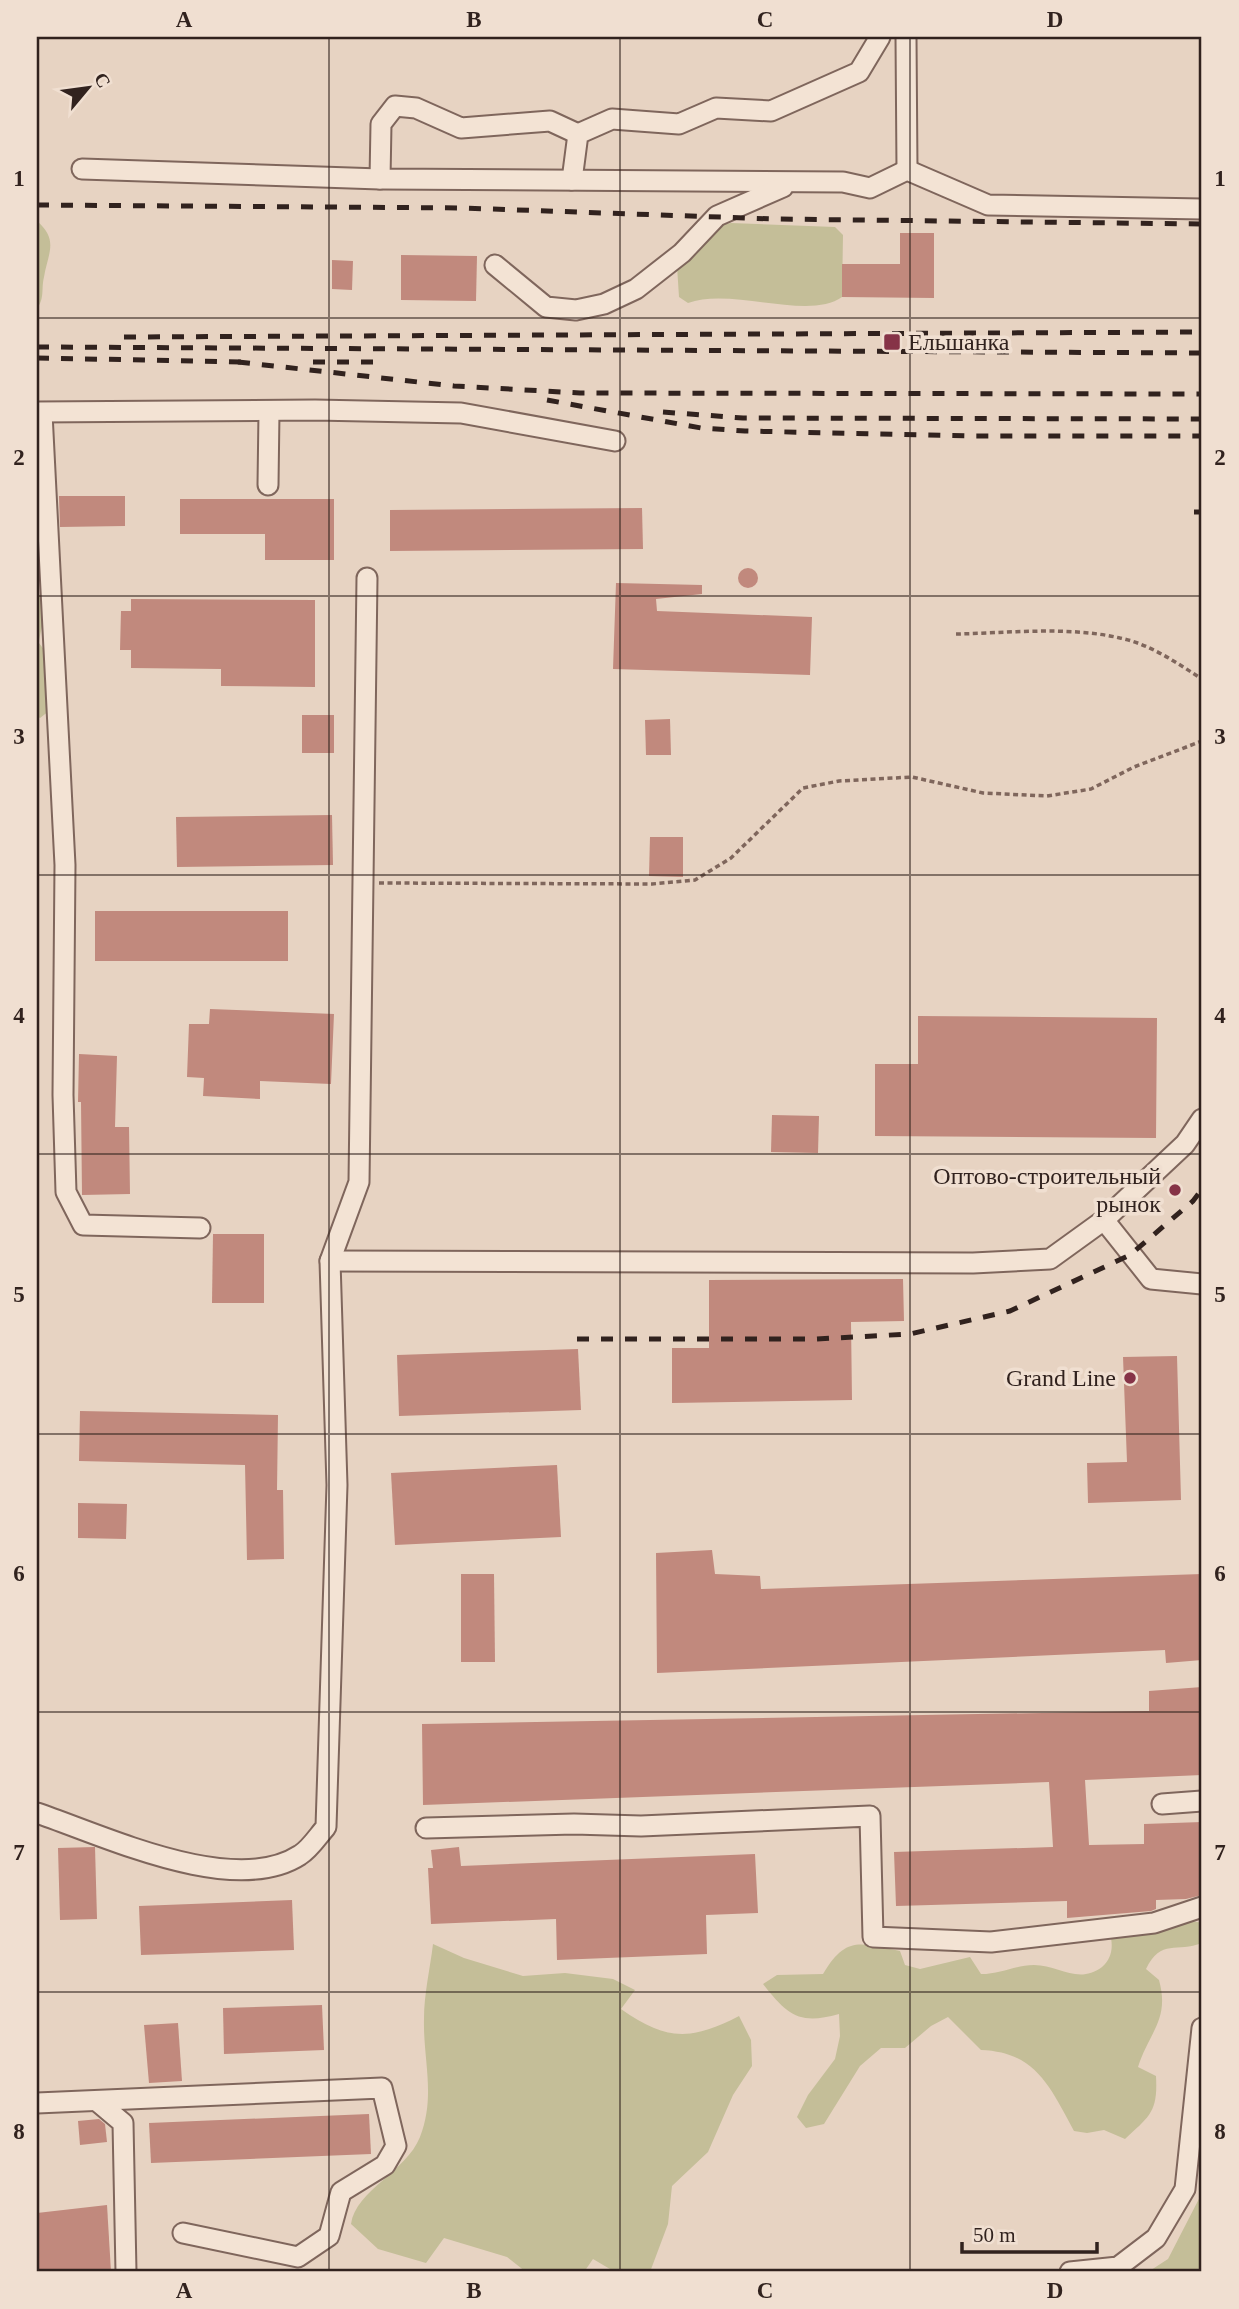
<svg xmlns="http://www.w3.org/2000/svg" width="1239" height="2309" font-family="Georgia,serif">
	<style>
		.green { fill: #c4be98 }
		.building { fill: #c1897d }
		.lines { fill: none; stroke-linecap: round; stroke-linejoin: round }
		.minor-casing { stroke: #7f665c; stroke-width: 23 }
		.path { stroke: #7f665c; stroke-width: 3.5; stroke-dasharray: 5 3.5; stroke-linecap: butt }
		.minor { stroke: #f3e3d4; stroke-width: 19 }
		.rail { stroke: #31221e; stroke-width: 5; stroke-dasharray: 12 12; stroke-linecap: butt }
		.grid { fill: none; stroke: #31221e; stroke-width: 2; stroke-opacity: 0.55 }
		.poi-dot { fill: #863347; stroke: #f0dfd1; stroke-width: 2.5 }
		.labels { text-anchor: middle; stroke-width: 7; stroke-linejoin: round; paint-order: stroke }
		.poi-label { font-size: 24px; fill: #31221e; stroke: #f0dfd1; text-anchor: end }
		.neatline { fill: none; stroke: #31221e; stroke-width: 2.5 }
		.grid-label { font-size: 23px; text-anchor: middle; font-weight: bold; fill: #31221e }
	</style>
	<rect width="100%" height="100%" fill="#e7d3c2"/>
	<g class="green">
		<path d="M37,221C59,240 48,253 44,277C41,290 45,297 37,309Z"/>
		<path d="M731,223L835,227L843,235L842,297C809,321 731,287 688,303L679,297L677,266L712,227Z"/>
		<path d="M37,593C53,603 40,627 39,643L48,655L49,711L40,718L37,716Z"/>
		<path d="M1187,1920L1202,1923V1943C1177,1953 1161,1938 1146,1969L1159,1980C1170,2020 1149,2032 1138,2067L1156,2076C1158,2112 1150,2116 1125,2139L1104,2130L1087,2133L1074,2131C1050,2087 1036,2052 981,2050L948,2017L931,2026L905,2048H881L860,2066L824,2124L806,2128L797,2117L808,2095L835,2059L840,2036L839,2014C800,2025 788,2016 763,1984L777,1975L823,1974C846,1935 860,1943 900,1951L905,1965L920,1969L970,1957L981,1974C1001,1974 1015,1965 1034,1965C1059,1965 1078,1985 1102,1967C1111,1959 1113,1949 1111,1938L1126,1931Z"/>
		<path d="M433,1944L464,1958L523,1976L565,1973L613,1979L635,1990L621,2009C666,2041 691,2041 739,2016L751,2040L752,2066L733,2095L708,2152L672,2186L668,2224L650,2272H615L593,2259L584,2272H526L507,2257L444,2238L426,2263L378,2249L351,2224C356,2190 406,2172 420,2137C436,2096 423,2060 424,2019C424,1994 430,1969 433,1944Z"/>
		<path d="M1202,2193V2272H1148L1168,2259Z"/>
	</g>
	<g class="building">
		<path d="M900,233H934V298L842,297V264H900Z"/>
		<path d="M401,255L477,256L476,301L401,300Z"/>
		<path d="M332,260L353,261L352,290L332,289Z"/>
		<path d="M59,496H125V526L60,527Z"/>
		<path d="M180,499H334V560H265V534H180Z"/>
		<path d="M642,508L643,549L390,551V510Z"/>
		<circle cx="748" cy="578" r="10"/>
		<path d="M616,583L702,585V594L656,599L657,611L812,617L810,675L613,669Z"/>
		<path d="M131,599L315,600V687L221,686V669L131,668V650H120L121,611H131Z"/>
		<rect x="302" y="715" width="32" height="38"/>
		<path d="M670,719L671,755H646L645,720Z"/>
		<path d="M332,815L333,865L177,867L176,817Z"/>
		<path d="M650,837H683V877L649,876Z"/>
		<rect x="95" y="911" width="193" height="50"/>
		<path d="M210,1009L334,1014L331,1084L260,1081V1099L203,1096L204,1078L187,1077L189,1024H209Z"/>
		<path d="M918,1016L1157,1018L1156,1138L875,1136V1064H918Z"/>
		<path d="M79,1054L117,1056L115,1127H129L130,1194L82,1195L81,1102H78Z"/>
		<path d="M772,1115L819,1116L818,1153L771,1152Z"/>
		<path d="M213,1234H264V1303H212Z"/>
		<path d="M903,1279L904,1321L851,1322L852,1400L672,1403V1348H709V1280Z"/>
		<path d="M578,1349L581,1410L399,1416L397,1355Z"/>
		<path d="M1177,1356L1181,1500L1088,1503L1087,1463L1127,1462L1123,1357Z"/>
		<path d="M80,1411L278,1415L277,1490H283L284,1559L247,1560L245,1465L79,1461Z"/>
		<path d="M557,1465L561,1537L395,1545L391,1473Z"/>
		<path d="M78,1503L127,1504L126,1539L78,1538Z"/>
		<path d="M712,1550L715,1574L760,1576L761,1589L1202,1574V1660L1166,1663L1165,1650L657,1673L656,1553Z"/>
		<path d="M461,1574H494L495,1662H461Z"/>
		<path d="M1202,1687V1775L1085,1780L1089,1845L1144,1844V1824L1202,1822V1895L1186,1899L1156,1900V1909L1151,1911L1067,1918V1901L896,1906L894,1852L1053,1847L1049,1782L423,1805L422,1724L1149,1711V1691Z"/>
		<path d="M95,1847L97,1919L60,1920L58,1848Z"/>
		<path d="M459,1847L461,1866L755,1854L758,1913L706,1915L707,1954L557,1960L556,1919L431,1924L428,1868H433L431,1850Z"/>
		<path d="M292,1900L294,1950L141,1955L139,1906Z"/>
		<path d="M322,2005L324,2050L224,2054L223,2008Z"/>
		<path d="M178,2023L182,2081L149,2083L144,2025Z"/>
		<path d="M369,2114L371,2154L151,2163L149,2123Z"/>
		<path d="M99,2119L105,2124L107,2142L80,2145L78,2121Z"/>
		<path d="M107,2205L111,2272H37V2213Z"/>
	</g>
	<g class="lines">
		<g class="minor-casing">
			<g id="minor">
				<path d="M906,37L907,170"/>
				<path d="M82,169L380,179L843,182L870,188L907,170L988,205L1202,209"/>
				<path d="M380,179L381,124L395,106L416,108L461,128L550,121L578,134"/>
				<path d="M572,180L578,134L612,119L679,124L716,108L771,111L859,72L880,37"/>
				<path d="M495,265L546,307L576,310L604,304L636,289L682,253L717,216L783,187"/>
				<path d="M37,412L315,410L461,413L615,441"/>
				<path d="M42,413L65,865L63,1095L66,1192L83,1225L200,1228"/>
				<path d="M268,485L269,412"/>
				<path d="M1104,1220L1151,1279L1202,1284"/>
				<path d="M330,1261L973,1263L1050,1259L1104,1220L1185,1144L1202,1119"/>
				<path d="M1162,1804L1202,1801"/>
				<path d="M37,1813C105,1836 234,1898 300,1855C310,1849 318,1836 326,1827L337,1485L330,1261L359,1182L367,578"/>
				<path d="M426,1828L574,1824L641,1826L870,1816L873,1937L991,1942L1154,1923L1202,1907"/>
				<path d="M98,2102L123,2123L126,2272"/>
				<path d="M37,2103L382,2088L396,2146L385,2165L341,2192L329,2236L298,2257L183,2233"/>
				<path d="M1070,2272L1118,2267L1156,2238L1185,2189L1202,2028"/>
			</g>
		</g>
		<g class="path">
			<path d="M956,634C1009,633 1068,626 1120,638C1150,644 1177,663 1202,679"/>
			<path d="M379,883L652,884L695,880L731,858L803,788L839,781L912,777L983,793L1047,796L1091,789L1134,767L1202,741"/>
		</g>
		<use href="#minor" class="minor"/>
		<g class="rail">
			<path d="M37,205L463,208L774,219L1202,224"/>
			<path d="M124,337L1202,332"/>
			<path d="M37,347L1202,353"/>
			<path d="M37,358L247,362"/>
			<path d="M238,362L454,386L580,393L1202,394"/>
			<path d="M313,362H377"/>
			<path d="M547,400L701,428L745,431L970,436H1202"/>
			<path d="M663,412L743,418L1202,419"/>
			<path d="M1194,512H1202"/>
			<path d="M577,1339H816L910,1334L1010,1311L1130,1255L1193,1201L1202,1189"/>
		</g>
	</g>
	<path class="grid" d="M329,37V2272M620,37V2272M910,37V2272M37,318H1202M37,596H1202M37,875H1202M37,1154H1202M37,1434H1202M37,1712H1202M37,1992H1202"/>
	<g class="poi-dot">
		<rect x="883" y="333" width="18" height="18" rx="3.5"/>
		<circle cx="1175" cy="1190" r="7"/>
		<circle cx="1130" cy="1378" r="7"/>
	</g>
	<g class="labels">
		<g class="poi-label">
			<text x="908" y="350" text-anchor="start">Ельшанка</text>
			<text x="1161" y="1184">Оптово-строительный<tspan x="1161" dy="28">рынок</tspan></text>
			<text x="1116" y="1386">Grand Line</text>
		</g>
	</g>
	<rect width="1239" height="2309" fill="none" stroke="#f0dfd1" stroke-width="77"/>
	<g transform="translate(88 88) rotate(61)" stroke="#f0dfd1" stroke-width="5" paint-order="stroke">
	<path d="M0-5L12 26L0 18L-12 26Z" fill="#31221e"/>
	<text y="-10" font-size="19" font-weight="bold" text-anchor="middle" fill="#31221e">С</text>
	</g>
	<path d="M962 2242v10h135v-10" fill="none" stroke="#31221e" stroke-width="3.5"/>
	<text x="973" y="2242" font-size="21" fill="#31221e" stroke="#f0dfd1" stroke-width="5" paint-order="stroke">50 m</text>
	<rect x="38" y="38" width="1162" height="2232" class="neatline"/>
	<g class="grid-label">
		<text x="184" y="27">A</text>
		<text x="474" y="27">B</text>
		<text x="765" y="27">C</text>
		<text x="1055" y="27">D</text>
		<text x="19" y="186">1</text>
		<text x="1220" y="186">1</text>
		<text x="19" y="465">2</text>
		<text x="1220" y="465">2</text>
		<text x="19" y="744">3</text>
		<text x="1220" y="744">3</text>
		<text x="19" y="1023">4</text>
		<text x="1220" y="1023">4</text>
		<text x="19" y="1302">5</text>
		<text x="1220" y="1302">5</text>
		<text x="19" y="1581">6</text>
		<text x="1220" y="1581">6</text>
		<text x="19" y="1860">7</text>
		<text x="1220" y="1860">7</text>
		<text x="19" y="2139">8</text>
		<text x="1220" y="2139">8</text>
		<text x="184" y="2298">A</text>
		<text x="474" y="2298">B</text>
		<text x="765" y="2298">C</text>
		<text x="1055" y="2298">D</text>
	</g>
</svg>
